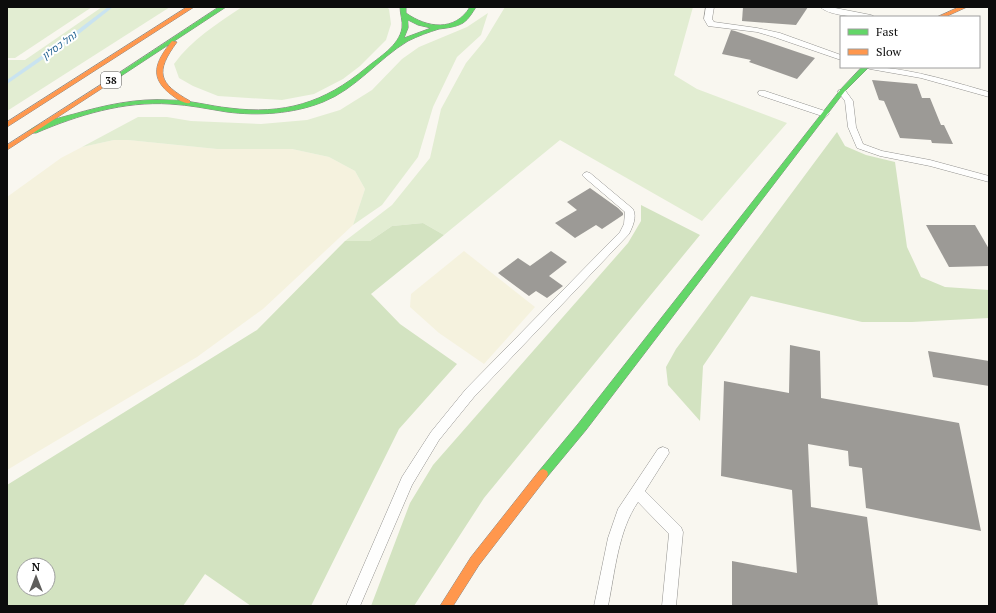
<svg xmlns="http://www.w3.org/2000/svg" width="996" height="613" font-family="'PT Serif',Heebo,serif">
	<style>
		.farmland { fill: #f5f2de }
		.green { fill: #e2edd2 }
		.forest { fill: #d3e3c1; fill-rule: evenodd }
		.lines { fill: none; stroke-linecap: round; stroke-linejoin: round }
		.stream { fill: #c9e3f0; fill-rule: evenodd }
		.building { fill: #9c9a96 }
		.lane-casing { stroke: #93928f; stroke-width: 1 }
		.fast-casing { stroke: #898885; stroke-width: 1 }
		.slow-casing { stroke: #898885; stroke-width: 1 }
		.lane { fill: #fefefd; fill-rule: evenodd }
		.fast { fill: #63d668; fill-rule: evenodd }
		.slow { fill: #ff974d; fill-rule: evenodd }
		.labels { text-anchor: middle; stroke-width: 4; stroke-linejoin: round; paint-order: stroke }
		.far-water-label { font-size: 10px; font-style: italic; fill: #216191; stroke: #fff }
		.shield { fill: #fff; stroke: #555; stroke-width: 1 }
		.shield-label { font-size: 10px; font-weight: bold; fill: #0c0c0c }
	</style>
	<rect width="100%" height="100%" fill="#f9f7f0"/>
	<g class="farmland">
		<path d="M114,140H128L217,149H292L329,157L355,171L365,189L353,225L263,309L197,357L7,470V197L61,158L82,147Z"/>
		<path d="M464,251L535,307L484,364L439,333L410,307L411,294Z"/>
	</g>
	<g class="green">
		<path d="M7,7H92L15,58H7Z"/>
		<path d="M102,7H170L7,111V60H25Z"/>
		<path d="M242,7H386L389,9L391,24L386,40L360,66L343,79L314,94L282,100L218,96L193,86L179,78L174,64C192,39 217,24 242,7Z"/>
		<path d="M505,7H693L674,75L697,89L787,123L702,221L560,140L444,235L423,223L392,226L370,241H345L392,205L430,158L441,109L466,63L485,40Z"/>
		<path d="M488,13L481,35L457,57L433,107L418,157L382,205L353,225L365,189L355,171L329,157L292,149H217L128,140H114L82,147L138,117H167L191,121L261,124L307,120L340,110L372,90L402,59L419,47L467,27Z"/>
	</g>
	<g class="forest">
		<path d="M837,132L845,146L866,155L895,162L907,247L921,277L945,287L989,290V318L912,322H862L751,296L703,366L700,421L668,385L666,367L676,349Z"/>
		<path d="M641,205L700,235L484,498L414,606H371L410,503L433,465L628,243L641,221Z"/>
		<path d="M423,223L444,235L371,294L400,324L457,364L399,429L311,606H251L205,574L183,606H7V485L257,330L345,241H370L392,226ZM24,565H48V589H24Z"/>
	</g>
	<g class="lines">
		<path class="stream" d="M108,7H113L75,37L7,84V80L71,35Z"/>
	</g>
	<g class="building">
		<path d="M743,7H808L796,25L742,21Z"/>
		<path d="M731,30L735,31L815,58L797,79L749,62L751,60L722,54Z"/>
		<path d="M872,80L917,84L922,98H930L941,125H944L953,144L932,143L931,140L900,138L884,101L879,100Z"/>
		<path d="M590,188L618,208L623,213V215L602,229L596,225L575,238L555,223L577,210L567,202Z"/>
		<path d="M926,225H975L989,249V266L949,267Z"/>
		<path d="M551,251L567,262L549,276L563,286L547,298L536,291L529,296L498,273L518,258L530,266Z"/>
		<path d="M790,345L820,351L821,398L959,423L981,531L866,508L862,468L849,466L848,451L808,444L811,507L867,517L878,606H732V561L797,573L792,490L721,476L724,381L789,393Z"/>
		<path d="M928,351L989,361V386L933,377Z"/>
	</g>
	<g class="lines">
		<g class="lane-casing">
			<g id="lane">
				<path d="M706,7H714L712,19L714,22L757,28L780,33L841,55V60L774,37L757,32L708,26L704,19Z"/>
				<path d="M820,7H830L871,15L875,17C860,17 831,17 820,7Z"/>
				<path d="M866,67C908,67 949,81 989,92V97L921,78L870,69Z"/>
				<path d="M839,90H845L853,101L856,127L863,144L882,151L930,160L989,176V182L930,166L880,156L857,148L848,127L845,101L838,92Z"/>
				<path d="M759,91H765L828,112L829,114L825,117L759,95L758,93Z"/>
				<path d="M587,172L590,173L633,209C637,217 633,226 629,234L474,397L439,440L412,485L360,606H346L402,477L431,432L466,389L620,232L624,224L625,212L584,177L582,175L584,173Z"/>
				<path d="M663,447L668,449L669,453L645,491L681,527L683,532L676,606H662L669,534L638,502C618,531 615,572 608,606H594L608,538L618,509L658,449Z"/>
			</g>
		</g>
		<g class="fast-casing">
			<g id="fast">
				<path d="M219,7H226L118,78H114L113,77Z"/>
				<path d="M400,7H406V13C427,28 455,32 470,7H476C472,13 469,19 463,23C456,27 447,28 439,29C429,32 418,36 408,41C378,59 356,89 323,102C293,114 258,116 227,112C208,109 190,105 170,104C124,101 78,115 36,133H30L29,131C38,123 62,117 74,114C105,105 137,98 169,100C190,100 209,106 229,108C284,115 324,103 366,68C379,57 399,46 402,28C403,21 400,14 400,7ZM408,20L418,25L431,28L404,38L408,28Z"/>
				<path d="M862,67H869L845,91L586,430L547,477L543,479L539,477L538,474L539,471L578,424L841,89Z"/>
			</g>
		</g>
		<g class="slow-casing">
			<g id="slow">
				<path d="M187,7H194L7,127V122Z"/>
				<path d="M959,7H967L945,17H937Z"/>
				<path d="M172,41L177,42C155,72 158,83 190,101V103C185,104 178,100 173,96C148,78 155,62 172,41Z"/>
				<path d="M116,75L118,76V78L7,150V145Z"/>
				<path d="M543,469L547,471L548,474L547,477L479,565L453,606H440L471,557L539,471Z"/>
			</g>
		</g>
		<use href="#lane" class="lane"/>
		<use href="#fast" class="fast"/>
		<use href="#slow" class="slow"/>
	</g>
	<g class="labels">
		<g class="far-water-label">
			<text transform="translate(59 45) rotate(-36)" y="4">נחל כסלון</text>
		</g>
		<rect class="shield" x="101" y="72" width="20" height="16" rx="3"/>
		<g class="shield-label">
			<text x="111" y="84">38</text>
		</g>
	</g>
	<rect width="996" height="613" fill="none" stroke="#0c0c0c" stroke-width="16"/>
	<rect x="840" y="16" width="140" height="52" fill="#ffffff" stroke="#9e9e9e"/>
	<rect x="848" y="29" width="20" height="6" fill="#63d668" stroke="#9e9e9e"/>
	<text x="876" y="36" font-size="12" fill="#0c0c0c">Fast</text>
	<rect x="848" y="49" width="20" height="6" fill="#ff974d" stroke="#9e9e9e"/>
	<text x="876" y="56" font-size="12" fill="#0c0c0c">Slow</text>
	<g transform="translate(36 577)"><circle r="19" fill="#ffffff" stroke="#9e9e9e"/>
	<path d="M0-3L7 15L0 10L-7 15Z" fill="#5f5e5c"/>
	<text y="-6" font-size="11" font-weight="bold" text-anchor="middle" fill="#0c0c0c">N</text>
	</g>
</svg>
